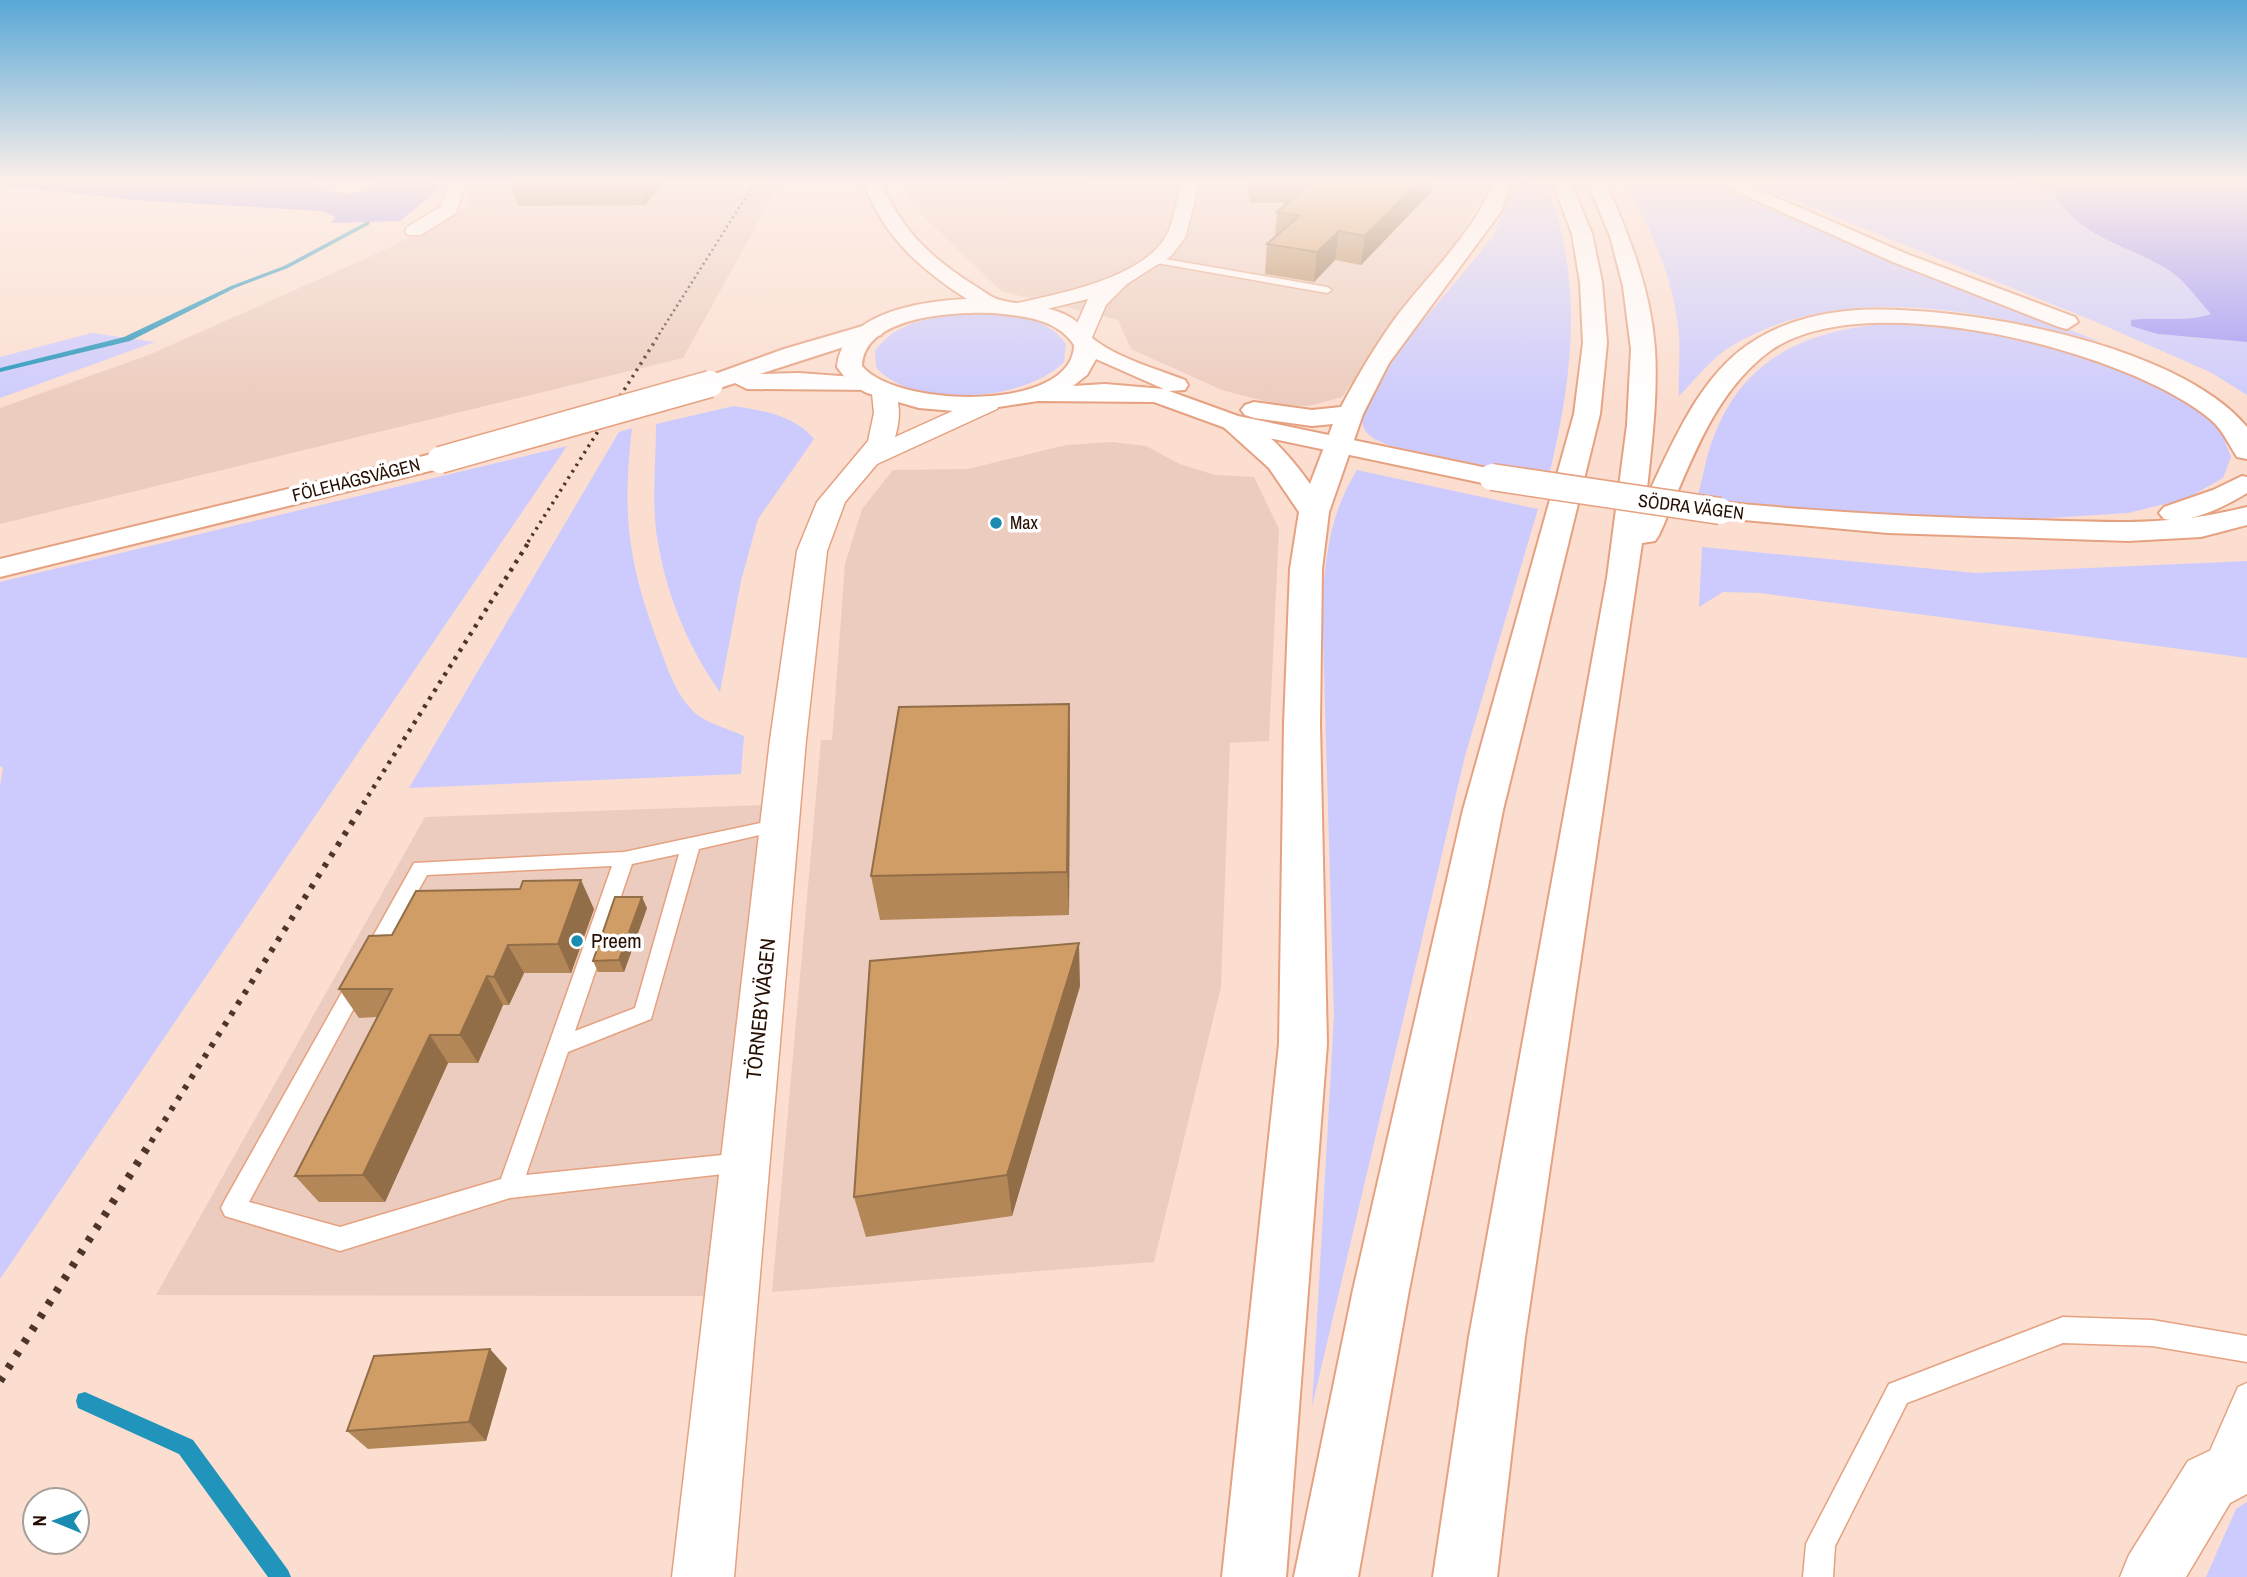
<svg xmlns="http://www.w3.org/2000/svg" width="2247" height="1577" font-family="'Archivo Narrow',sans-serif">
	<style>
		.built { fill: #ecccbe }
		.green { fill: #cdcbfd }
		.forest { fill: #9f97f8 }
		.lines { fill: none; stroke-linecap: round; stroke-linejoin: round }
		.stream { fill: #2094bb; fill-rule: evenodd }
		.service-casing { stroke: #e5a180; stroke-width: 3 }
		.minor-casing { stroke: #e5a180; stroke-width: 3 }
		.tertiary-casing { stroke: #e5a180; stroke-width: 4 }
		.secondary-casing { stroke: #e5a180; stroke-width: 4 }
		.motorway-casing { stroke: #e5a180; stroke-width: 4 }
		.service { fill: #fff; fill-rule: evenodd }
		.minor { fill: #fff; fill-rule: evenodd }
		.tertiary { fill: #fff; fill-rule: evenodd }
		.secondary { fill: #fff; fill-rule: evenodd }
		.motorway { fill: #fff; fill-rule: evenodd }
		.rail-far4 { stroke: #4e352a; stroke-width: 2.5; stroke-dasharray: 2 3.5; stroke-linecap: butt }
		.rail-far3 { stroke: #4e352a; stroke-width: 3.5; stroke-dasharray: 2.5 5; stroke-linecap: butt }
		.rail-far2 { stroke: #4e352a; stroke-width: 4.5; stroke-dasharray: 3.5 6; stroke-linecap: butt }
		.rail-far1 { stroke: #4e352a; stroke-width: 6; stroke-dasharray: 4.5 8; stroke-linecap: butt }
		.rail { stroke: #4e352a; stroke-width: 8; stroke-dasharray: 5 10; stroke-linecap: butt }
		.tertiary-bridge-casing { stroke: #e5a180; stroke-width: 29; stroke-linecap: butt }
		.secondary-bridge-casing { stroke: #e5a180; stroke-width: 29; stroke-linecap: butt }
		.tertiary-bridge { stroke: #fff; stroke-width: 26 }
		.secondary-bridge { stroke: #fff; stroke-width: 26 }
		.wall { fill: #b48759 }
		.shaded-wall { fill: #926e48 }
		.building { fill: #d19d67; stroke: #926e48; stroke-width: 2 }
		.poi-dot { fill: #1b8cb1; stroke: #fff; stroke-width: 2.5 }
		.labels { text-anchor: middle; stroke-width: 7; stroke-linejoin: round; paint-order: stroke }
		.far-street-label { font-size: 18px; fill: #260e03; stroke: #fff }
		.far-poi-label { font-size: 18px; fill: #260e03; stroke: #fff; text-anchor: start }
		.poi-label { font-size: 21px; fill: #260e03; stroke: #fff; text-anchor: start }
		.street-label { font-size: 21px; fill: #260e03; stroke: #fff }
	</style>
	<rect width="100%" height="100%" fill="#fbded0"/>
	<g class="built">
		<path d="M469,181H781L683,358L0,524V408L151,354L389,248L468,205Z"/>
		<path d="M902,181H1485L1479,203L1450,253L1390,326L1342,397L1309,406L1280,405L1222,390L1131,349L1118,320L1001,291L915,208Z"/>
		<path d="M1112,442L1146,446L1180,464L1215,475L1254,477L1279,529L1269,741L1230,743L1221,987L1154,1262L772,1292L821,740H832L845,564L862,509L893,470L968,469L1066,445Z"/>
		<path d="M764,805L710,1296L156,1295L425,817Z"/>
	</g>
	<g class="green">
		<path d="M1516,181H1545C1585,280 1573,378 1548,479L1391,446C1373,439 1363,436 1361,416L1400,348L1493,237Z"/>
		<path d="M1622,181H1707L1846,243L2101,342C1983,312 1846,279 1733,345C1713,356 1695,380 1679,396C1678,373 1681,348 1678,326C1672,276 1650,222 1622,181Z"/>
		<path d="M1746,181H2011L2053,191C2081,244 2127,242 2170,271C2186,282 2199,301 2212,314L2158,334L2247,342V395L2212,373L2094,321Z"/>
		<path d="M969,314C1002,313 1046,314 1066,344L1064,362C1026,401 913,411 876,367L875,351C895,321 936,316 969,314Z"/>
		<path d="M1894,323C1928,324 1962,325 1995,332C2054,343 2188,380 2221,432C2225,440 2228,449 2231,457L2223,478L2186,499L2128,513L2034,519L1902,517L1697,498C1703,478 1706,455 1714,436C1746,353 1813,329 1894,323Z"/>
		<path d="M92,333L155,342L0,398V357Z"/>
		<path d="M734,406C764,411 794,415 814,439L758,519L741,581L720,692C689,649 667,596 658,543C651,505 656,463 656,424Z"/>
		<path d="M632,428C622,515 628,561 658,643C667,666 674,691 692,710C703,722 729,729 744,736L741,774L409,788L619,432Z"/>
		<path d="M567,446L0,1279V786L3,768L0,766V582Z"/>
		<path d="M1357,470L1538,509L1465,756L1312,1407L1334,1016L1322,600C1327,550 1330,514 1357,470Z"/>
		<path d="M1702,547L1976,573L2247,561V658L1760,593L1723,592L1699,607Z"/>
		<path d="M2247,1502V1577H2206L2236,1509Z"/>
	</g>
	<g class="forest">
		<path d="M0,181H313C327,196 365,199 376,181H436L438,190L400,221L330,223L336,217L322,211L135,200L0,185Z"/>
		<path d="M2011,181H2247V342L2158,334L2131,326V320C2157,316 2187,323 2211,314C2199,301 2185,281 2170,271C2127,243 2080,241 2053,191Z"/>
	</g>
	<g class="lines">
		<g class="stream">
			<path d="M368,221L370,224L288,268L235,288L130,341L0,372V368L124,337L231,286L284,266Z"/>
			<path d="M85,1392L193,1440L288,1570L291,1577H268L179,1454L78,1408L76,1401L78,1394Z"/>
		</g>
		<g class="service-casing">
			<g id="service">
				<path d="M1154,257L1327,287L1332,290L1327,293L1151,262V258Z"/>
				<path d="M779,819L785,821L788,825L785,829L699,849L651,1019L568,1052L526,1175L742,1153L750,1157L754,1164L750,1171L510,1198L340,1251L225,1216L221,1208L225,1200L351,976L358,974L365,976L368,982L249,1202L340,1227L501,1179L612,866L427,875L380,960L373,962L366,960L363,954L414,863L624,852ZM679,854L635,1008L575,1031L632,864Z"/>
				<path d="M2063,1317L2152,1320L2247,1336V1362L2152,1346L2063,1343L1907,1403L1835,1546L1833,1577H1803L1806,1544L1811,1534L1889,1384Z"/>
				<path d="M2247,1383V1433L2230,1470L2220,1474L2210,1470L2206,1460L2238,1387Z"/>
			</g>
		</g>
		<g class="minor-casing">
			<g id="minor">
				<path d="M448,181H466L456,213L421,235H407L405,231L407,227L442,206Z"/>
				<path d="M1182,181H1200L1185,238L1171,256L1127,284L1106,305L1090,342H1074L1071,337L1088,299L1022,315L1014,314L1011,309L1014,304C1059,293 1138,280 1165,238C1175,222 1176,199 1182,181Z"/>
				<path d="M884,386L893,388C901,401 900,422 895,437L979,399H997L1000,404L997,409L877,464L845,502L827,551L806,740L734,1577H672L770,740L797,551L817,502L868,441L874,413L872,393L875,388Z"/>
				<path d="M2247,1433V1494L2230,1503L2186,1577H2120L2129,1555L2188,1461Z"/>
			</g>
		</g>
		<g class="tertiary-casing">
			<g id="tertiary">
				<path d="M873,323L881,325L885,330L881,335L760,374L799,373L868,378L877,380L880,385L877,390L747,389L735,383L710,391L701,389L698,384L701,379L784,349Z"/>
				<path d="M440,452L450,454L454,460L450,466L0,577V559Z"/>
			</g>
		</g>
		<g class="secondary-casing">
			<g id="secondary">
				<path d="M863,181H881C899,228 931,258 972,284C981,289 991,298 1000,300C1023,306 1047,305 1068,316C1080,322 1086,333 1096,341C1121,359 1156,369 1185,380L1188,385L1185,390L1169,391L1238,416L1492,469L1502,471L1506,477L1502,483L1492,485L1231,430L1154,402L1038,401L966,412L919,408L867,393L850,384L837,367C842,312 923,301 967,299C920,269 882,235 863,181ZM993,313C1022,316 1056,318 1074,345C1073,413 896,408 862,366C864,315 956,312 993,313ZM1096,359L1164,389L1105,384L1073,386L1087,375Z"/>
				<path d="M2242,476L2247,477V493C2226,506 2188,525 2164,519L2159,513L2164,507L2213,490Z"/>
				<path d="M1720,502C1823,512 1926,518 2030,520C2110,522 2168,527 2247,507V525L2201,537L2128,541L1888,533L1710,517L1705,511L1710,505Z"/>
			</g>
		</g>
		<g class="motorway-casing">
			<g id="motorway">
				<path d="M1494,181H1512L1502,210L1389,363L1363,414L1329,512L1322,569L1320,724L1327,1044L1286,1577H1222L1279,1044L1284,724L1290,569L1299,512L1269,468L1218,422L1222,416C1252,409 1294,461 1310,484L1333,424L1312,426L1254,418L1245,415L1241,410L1245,405L1254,402L1312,410L1341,407C1357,377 1374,348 1394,320C1429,273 1472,236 1494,181Z"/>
				<path d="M1552,181H1570L1592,234L1602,282L1607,343L1600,414L1503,810L1409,1290L1358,1577H1294L1353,1290L1463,810L1574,414L1583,343L1580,282L1572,234Z"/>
				<path d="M1587,181H1605C1629,235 1651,290 1655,349C1658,399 1651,450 1646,499C1672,444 1701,371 1757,339C1786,321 1824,312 1858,310C1963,305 2177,343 2247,427V459L2237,457C2228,443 2223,430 2210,419C2127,350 1864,283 1770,351C1711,394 1688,471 1659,535L1655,541L1642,543L1525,1337L1497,1577H1433L1469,1337L1607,578L1627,425L1631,349L1623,286L1610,236Z"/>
				<path d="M1713,181H1738L1907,254L2075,317L2078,322L2067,329L2059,327L1893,262Z"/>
			</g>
		</g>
		<use href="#service" class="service"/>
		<use href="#minor" class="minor"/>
		<use href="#tertiary" class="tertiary"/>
		<use href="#secondary" class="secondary"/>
		<use href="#motorway" class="motorway"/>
		<path class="rail-far4" d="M656,339L756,181"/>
		<path class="rail-far3" d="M528,542L657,338"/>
		<path class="rail-far2" d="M363,804L530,540"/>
		<path class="rail-far1" d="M151,1142L365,802"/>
		<path class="rail" d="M0,1381L152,1140"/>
		<g class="tertiary-bridge-casing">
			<path id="tertiary-bridge" d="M440,460L710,384"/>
		</g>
		<g class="secondary-bridge-casing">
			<path id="secondary-bridge" d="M1492,477L1720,511"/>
		</g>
		<use href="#tertiary-bridge" class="tertiary-bridge"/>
		<use href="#secondary-bridge" class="secondary-bridge"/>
	</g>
	<g class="wall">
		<path d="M510,181H665L645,205L518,206Z"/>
		<path d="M1005,181H1089V184L1005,185Z"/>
		<path d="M1245,181H1432L1431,192L1361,265L1335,260L1314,282L1265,274L1267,244L1275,237L1277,212L1288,203H1251Z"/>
		<path d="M1069,704L1070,747L1069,915L880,920L871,876Z"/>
		<path d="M647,908L624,972H598L593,961Z"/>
		<path d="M594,909L571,973H524L509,1005H503L478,1063H448L385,1202H319L295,1176L377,1017L359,1018L339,989L392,935Z"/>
		<path d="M1080,986L1012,1216L866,1237L854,1197Z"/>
		<path d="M507,1368L486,1441L368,1449L347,1431Z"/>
	</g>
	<g class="shaded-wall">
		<path d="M638,181H665L645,205Z"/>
		<path d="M1419,181H1432L1431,192L1361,265L1365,236Z"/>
		<path d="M1339,231L1335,260L1314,282L1317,252Z"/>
		<path d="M1069,704L1070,747L1069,915L1067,872Z"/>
		<path d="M581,880L594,909L571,973L558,944Z"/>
		<path d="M642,897L647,908L624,972L619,960Z"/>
		<path d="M1079,943L1080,986L1012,1216L1007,1175Z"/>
		<path d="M508,945L524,973L509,1005L494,977Z"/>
		<path d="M487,976L503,1005L478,1063L460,1035Z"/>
		<path d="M430,1035L448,1063L385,1202L363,1175Z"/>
		<path d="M490,1349L507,1368L486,1441L469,1422Z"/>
	</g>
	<g class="building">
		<path d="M1313,181H1419L1365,236L1339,231L1317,252L1267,244L1299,216L1277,212Z"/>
		<path d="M1069,704L1067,872L871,876L899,707Z"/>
		<path d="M581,880L558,944L508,945L494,977L487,976L460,1035H430L363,1175L295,1176L392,989H339L369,936L392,935L416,891L520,889L523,881Z"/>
		<path d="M615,897H642L619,960L593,961Z"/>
		<path d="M1079,943L1007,1175L854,1197L870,961Z"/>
		<path d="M490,1349L469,1422L347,1431L374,1356Z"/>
	</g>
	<linearGradient id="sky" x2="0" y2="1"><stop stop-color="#58a7d6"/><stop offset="0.45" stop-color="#fdf0ea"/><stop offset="1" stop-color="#fdf0ea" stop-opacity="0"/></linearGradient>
	<rect width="2247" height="402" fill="url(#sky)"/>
	<g class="poi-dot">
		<circle cx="996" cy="523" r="7"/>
		<circle cx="577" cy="941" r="7"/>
	</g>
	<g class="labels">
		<g class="far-street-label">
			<text transform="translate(356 480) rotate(-14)" y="6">FÖLEHAGSVÄGEN</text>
			<text transform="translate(1691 507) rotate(7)" y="6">SÖDRA VÄGEN</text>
		</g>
		<g class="far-poi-label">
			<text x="1010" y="529">Max</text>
		</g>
		<g class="poi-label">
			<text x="591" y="948">Preem</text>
		</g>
		<g class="street-label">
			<text transform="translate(761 1009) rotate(-84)" y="7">TÖRNEBYVÄGEN</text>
		</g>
	</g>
	<g transform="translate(56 1521) rotate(271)"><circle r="33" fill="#ffffff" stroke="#a89f9a" stroke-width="2"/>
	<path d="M0-5L12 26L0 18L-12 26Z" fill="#1b8cb1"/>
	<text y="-10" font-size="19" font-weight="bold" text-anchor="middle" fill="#260e03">N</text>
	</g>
</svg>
